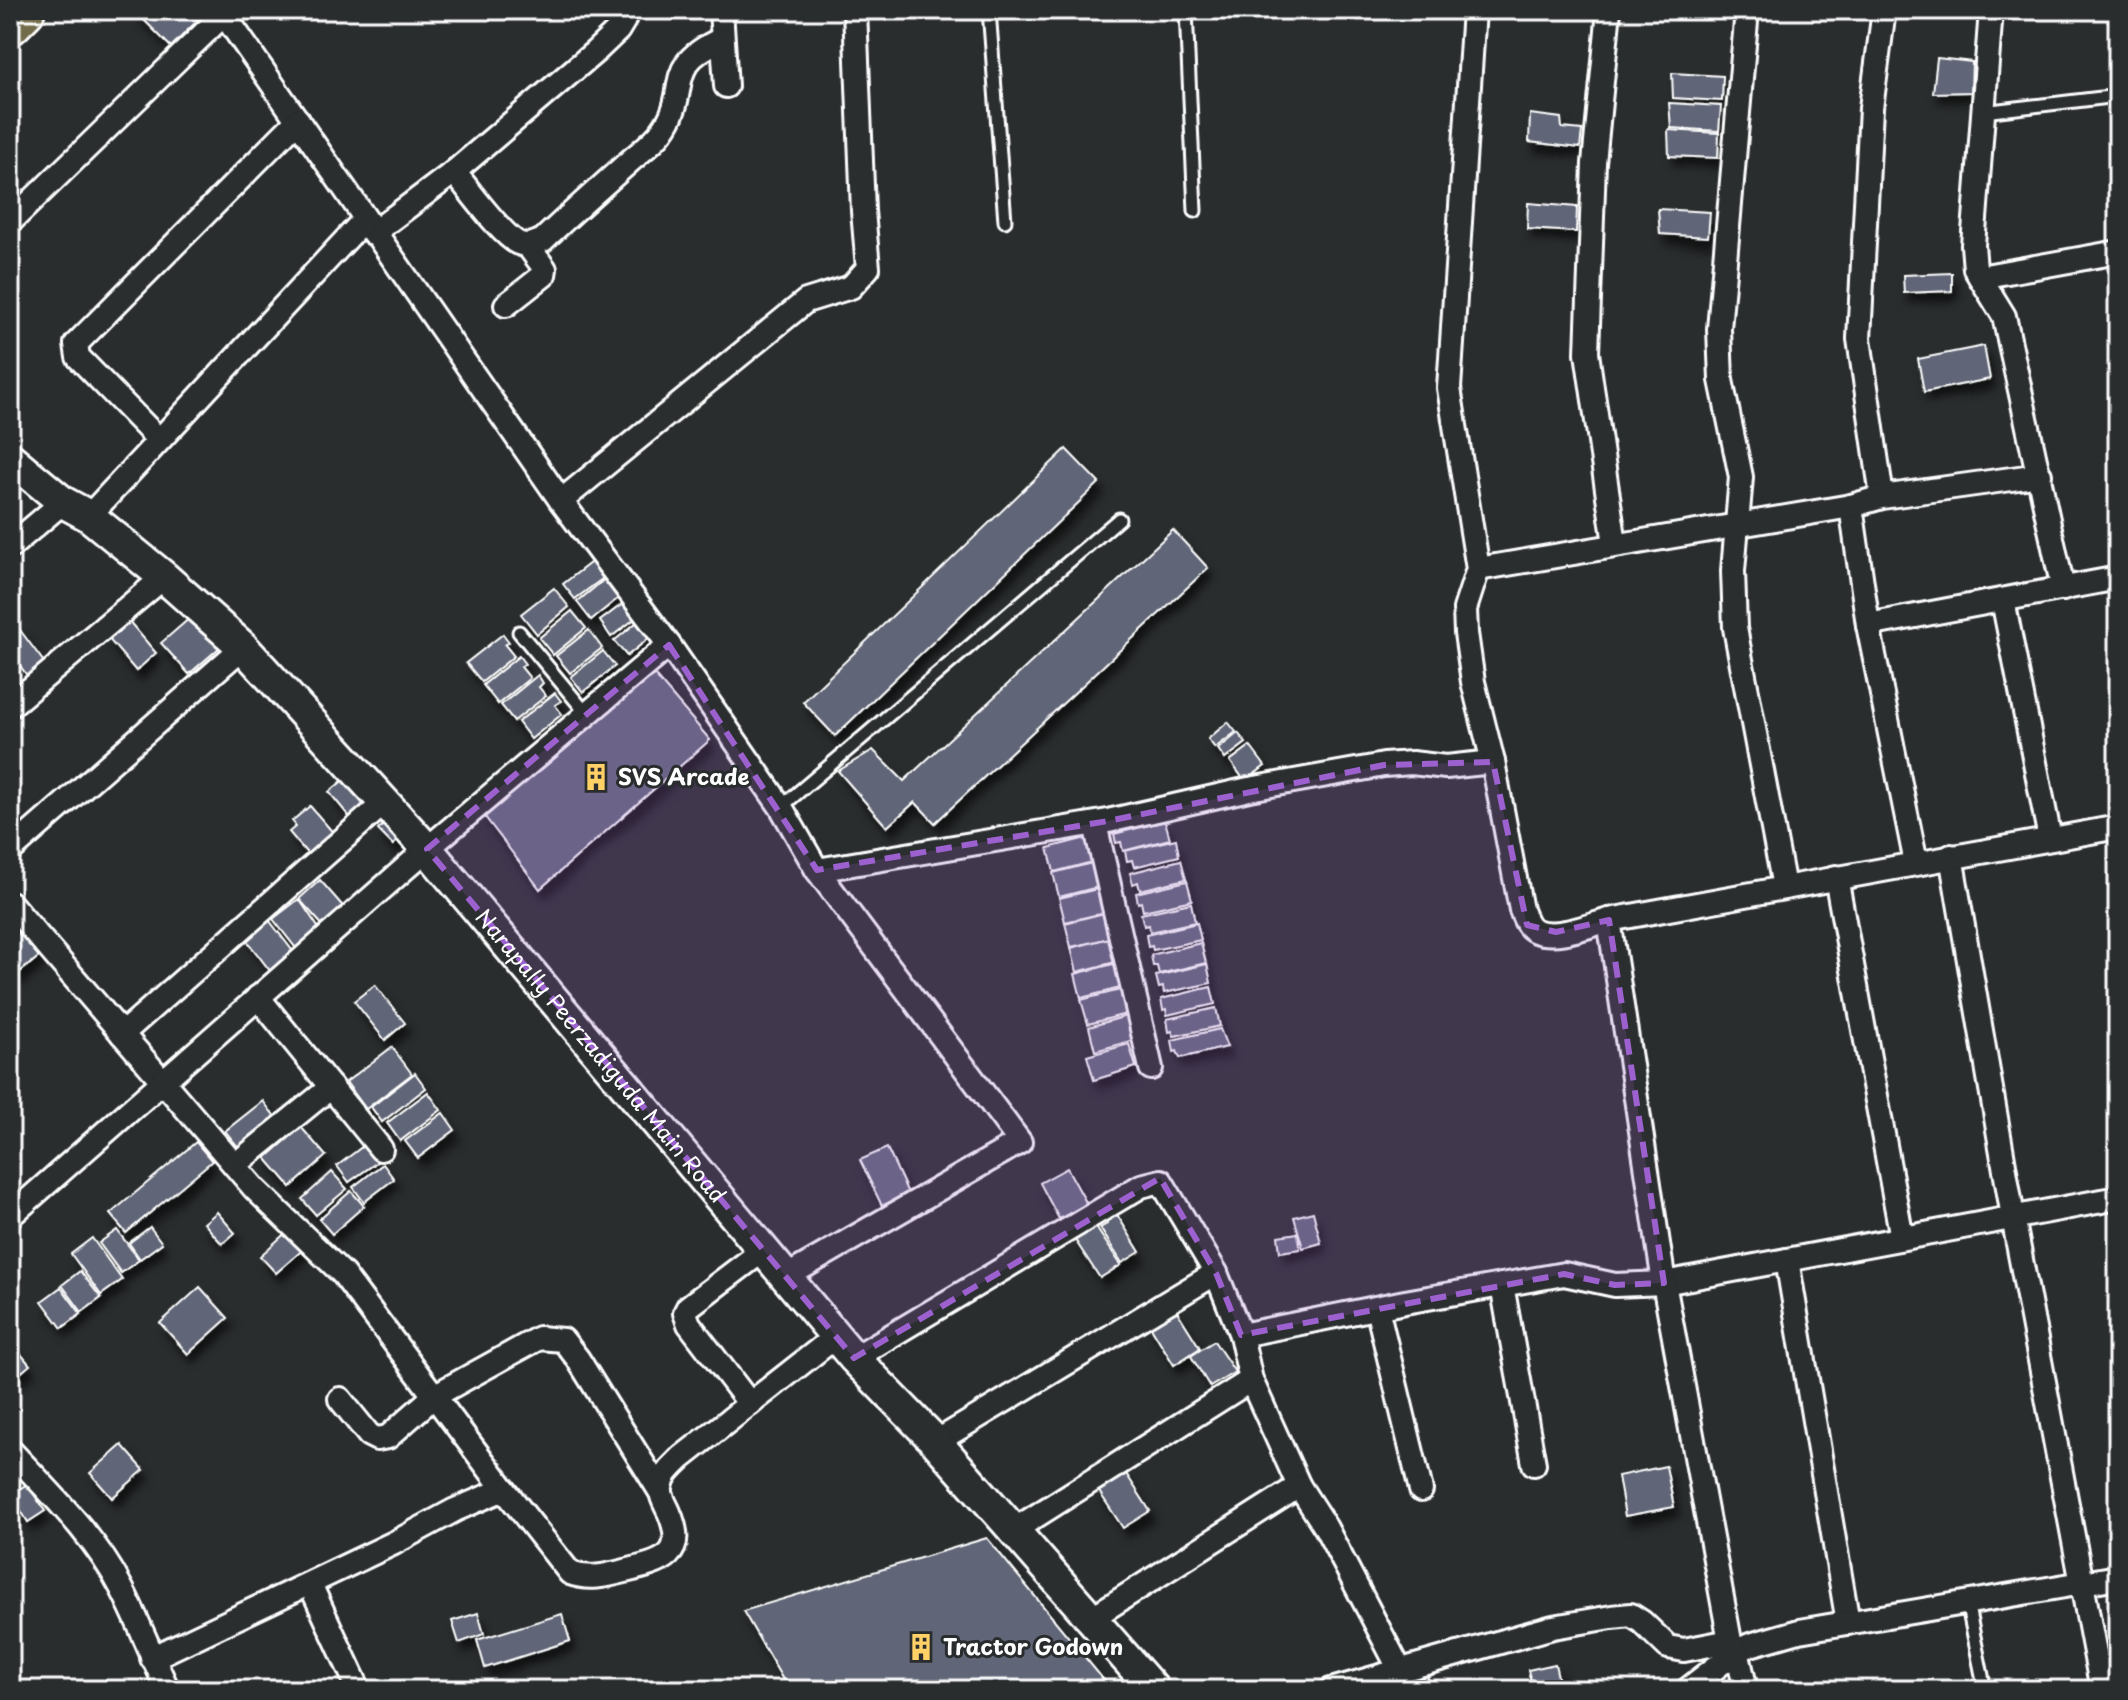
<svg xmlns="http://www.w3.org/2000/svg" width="2128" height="1700" font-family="'Playpen Sans',sans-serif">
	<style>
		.building { fill: #606577; stroke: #fff; stroke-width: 2; filter: url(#shadow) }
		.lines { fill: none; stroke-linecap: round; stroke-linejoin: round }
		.lane-casing { stroke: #fff; stroke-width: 17 }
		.street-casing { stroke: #fff; stroke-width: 28 }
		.secondary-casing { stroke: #fff; stroke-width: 36 }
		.highway-casing { stroke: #fff; stroke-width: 46 }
		.lane { stroke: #2a2d2e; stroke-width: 11 }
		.street { stroke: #2a2d2e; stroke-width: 22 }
		.secondary { stroke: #2a2d2e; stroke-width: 30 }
		.highway { stroke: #726c4b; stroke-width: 40 }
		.marked { fill: #9c61cf; fill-opacity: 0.2; stroke: #9c61cf; stroke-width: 6; stroke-dasharray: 16 10; stroke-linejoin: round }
		.labels { text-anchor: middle; stroke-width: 6; stroke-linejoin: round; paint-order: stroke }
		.poi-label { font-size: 22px; font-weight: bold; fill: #fff; stroke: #2a2d2e; text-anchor: start }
		.street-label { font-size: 22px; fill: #fff; stroke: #2a2d2e }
	</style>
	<defs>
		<filter id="shadow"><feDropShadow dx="5" dy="9" stdDeviation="4" flood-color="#0009"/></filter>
	</defs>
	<rect width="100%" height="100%" fill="#2a2d2e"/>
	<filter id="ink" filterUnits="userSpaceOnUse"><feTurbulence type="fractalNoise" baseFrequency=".0125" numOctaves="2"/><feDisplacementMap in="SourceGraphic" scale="16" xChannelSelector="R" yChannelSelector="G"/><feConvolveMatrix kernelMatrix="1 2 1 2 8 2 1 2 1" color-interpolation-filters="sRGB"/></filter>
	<g filter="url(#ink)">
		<g class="building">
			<path d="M134,10H208L171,47Z"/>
			<path d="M1937,58L1972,62L1971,92L1933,93Z"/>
			<path d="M1672,73L1723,76L1722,101L1673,98Z"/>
			<path d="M1669,103L1721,106L1719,131L1671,128Z"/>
			<path d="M1530,114L1561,118L1562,128L1582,130L1580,148L1529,142Z"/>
			<path d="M1668,130L1719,133L1718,158L1669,156Z"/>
			<path d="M1528,203L1577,207L1576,232L1527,229Z"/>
			<path d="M1658,209L1710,212L1708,237L1660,234Z"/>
			<path d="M1952,273V291L1904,293L1903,275Z"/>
			<path d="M1984,346L1990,379L1924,392L1918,359Z"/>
			<path d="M1066,449L1099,483L835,736L803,702Z"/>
			<path d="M1173,530L1208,568L935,823L915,802L887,827L838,771L873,750L904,781Z"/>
			<path d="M594,560L606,576L575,599L563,584Z"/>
			<path d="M606,578L621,596L591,620L577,602Z"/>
			<path d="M554,588L569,607L537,634L521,614Z"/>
			<path d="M629,599L641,614L611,637L600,621Z"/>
			<path d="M572,611L586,628L553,655L539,638Z"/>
			<path d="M191,617L219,648L189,674L161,643Z"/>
			<path d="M642,618L654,634L627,656L614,641Z"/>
			<path d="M128,620L156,653L136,671L107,637Z"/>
			<path d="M20,630L46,665L29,678L10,652V638Z"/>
			<path d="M589,630L602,648L570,673L556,656Z"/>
			<path d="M503,634L509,642L505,645L514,656L482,682L466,663Z"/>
			<path d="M603,651L615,666L583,692L571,677Z"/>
			<path d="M519,656L525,664L521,667L530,678L498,704L483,685Z"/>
			<path d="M650,670L710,740L540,889L482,813Z"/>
			<path d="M538,675L543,683L539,687L546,696L514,721L501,705Z"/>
			<path d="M555,693L561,701L555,705L562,714L531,739L518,722Z"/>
			<path d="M1228,722L1236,732L1215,748L1208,739Z"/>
			<path d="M1238,733L1246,743L1225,759L1218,749Z"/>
			<path d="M1250,746L1265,766L1245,781L1230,761Z"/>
			<path d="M346,778L370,805L352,820L329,792Z"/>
			<path d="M310,806L336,836L311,858L289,832L296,826L292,821Z"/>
			<path d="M391,817L406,832L393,845L378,830Z"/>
			<path d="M1165,821L1170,839L1123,851L1121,842L1116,843L1114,834Z"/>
			<path d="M1090,837L1096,861L1054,872L1048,848Z"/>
			<path d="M1176,839L1179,856L1134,867L1132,860L1127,861L1125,851Z"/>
			<path d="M1181,860L1186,879L1140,890L1138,882L1133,884L1130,873Z"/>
			<path d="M1096,862L1102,886L1059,897L1053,873Z"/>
			<path d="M320,880L347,911L326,929L299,899Z"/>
			<path d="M1187,881L1192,900L1143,911L1141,902L1138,903L1136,893Z"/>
			<path d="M1102,888L1108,912L1065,922L1059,898Z"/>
			<path d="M299,899L322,933L299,952L273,919Z"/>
			<path d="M1191,903L1195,922L1150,932L1149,925L1144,926L1141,914Z"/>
			<path d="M1108,912L1114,937L1071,947L1065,923Z"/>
			<path d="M269,920L295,954L271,972L245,938Z"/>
			<path d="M1197,923L1201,940L1153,950L1152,946L1148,947L1146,935Z"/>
			<path d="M20,930L41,955L15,976L10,970V938Z"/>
			<path d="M1113,937L1119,961L1077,972L1071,948Z"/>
			<path d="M1201,943L1206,963L1159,974L1157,966H1153L1151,955Z"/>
			<path d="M1117,963L1124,987L1081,998L1075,974Z"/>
			<path d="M1207,964L1211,983L1164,993L1163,987L1159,988L1156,976Z"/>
			<path d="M375,985L405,1023L385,1040L354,1001Z"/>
			<path d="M1211,987L1215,1004L1167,1015L1166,1009L1163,1010L1161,999Z"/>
			<path d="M1124,989L1130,1013L1088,1024L1081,1000Z"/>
			<path d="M1216,1008L1220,1026L1174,1036L1172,1031L1169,1032L1167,1019Z"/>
			<path d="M1130,1015L1138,1039L1095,1051L1089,1027Z"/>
			<path d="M1220,1029L1227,1047L1180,1058L1177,1051L1174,1052L1172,1040Z"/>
			<path d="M1129,1044L1136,1067L1094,1080L1087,1056Z"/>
			<path d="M392,1047L412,1074L366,1109L346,1082Z"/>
			<path d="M415,1073L426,1088L382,1122L371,1107Z"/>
			<path d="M428,1092L441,1110L400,1141L387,1123Z"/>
			<path d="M263,1101L276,1118L239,1148L225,1131Z"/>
			<path d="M443,1113L455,1130L418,1158L405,1141Z"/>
			<path d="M301,1127L326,1156L291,1187L266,1158Z"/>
			<path d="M196,1142L212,1161L126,1233L110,1214Z"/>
			<path d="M367,1143L380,1160L349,1182L337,1166Z"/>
			<path d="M887,1148L908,1193L882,1206L860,1160Z"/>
			<path d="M383,1164L394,1179L364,1202L353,1187Z"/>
			<path d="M1067,1168L1087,1204L1059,1219L1040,1183Z"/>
			<path d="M332,1172L347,1189L316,1215L302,1199Z"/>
			<path d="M351,1191L364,1206L332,1234L319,1219Z"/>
			<path d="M217,1212L235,1233L222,1244L204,1223Z"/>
			<path d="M1313,1212L1321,1243L1303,1248L1294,1217Z"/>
			<path d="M1116,1213L1140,1252L1122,1263L1100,1228L1107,1224L1105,1219Z"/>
			<path d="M1095,1226L1121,1265L1100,1278L1075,1240Z"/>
			<path d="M150,1227L162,1243L140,1259L129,1243Z"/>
			<path d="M290,1229L306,1247L276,1273L260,1256Z"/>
			<path d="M117,1230L139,1260L121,1273L99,1243Z"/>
			<path d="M1298,1233L1300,1249L1280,1252L1278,1236Z"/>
			<path d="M92,1238L122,1280L101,1295L71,1254Z"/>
			<path d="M80,1271L101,1298L82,1312L62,1285Z"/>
			<path d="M61,1287L81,1314L62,1328L42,1301Z"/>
			<path d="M200,1287L228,1318L188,1354L160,1323Z"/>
			<path d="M1175,1308L1200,1348L1174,1365L1149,1324Z"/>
			<path d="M10,1341L30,1365L10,1382Z"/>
			<path d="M1214,1341L1235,1372L1210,1387L1191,1356Z"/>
			<path d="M122,1445L144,1470L112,1498L90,1473Z"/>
			<path d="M1666,1466L1674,1507L1625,1516L1618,1476Z"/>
			<path d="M1125,1472L1150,1511L1123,1528L1098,1490Z"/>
			<path d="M27,1484L45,1511L28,1522L11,1495Z"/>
			<path d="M987,1538L1107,1684L1086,1690H789L743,1611Z"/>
			<path d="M478,1613L484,1634L459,1643L452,1621Z"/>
			<path d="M562,1614L570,1641L485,1668L477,1640Z"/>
			<path d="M1555,1664L1561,1690H1533L1528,1670Z"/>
			<path d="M1425,1669L1432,1690H1401L1398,1678Z"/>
		</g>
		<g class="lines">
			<g class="lane-casing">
				<g id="lane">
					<path d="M989,10L1005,221"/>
					<path d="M1186,10L1195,211"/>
					<path d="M1983,112L2118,96"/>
					<path d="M519,632L587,714"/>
					<path d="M781,807L1119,519"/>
					<path d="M1967,1602L1985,1690"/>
				</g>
			</g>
			<g class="street-casing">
				<g id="street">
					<path d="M221,10L561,501L669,645L781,807L817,870L1108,821L1249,789L1384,765L1412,763L1446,767L1493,762L1473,682L1466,633L1465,609L1478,569L1449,388L1474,10"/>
					<path d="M721,10L726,86"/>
					<path d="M1609,10L1594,163L1587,353L1615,544"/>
					<path d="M1747,10L1719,329L1721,380L1741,477L1733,571L1735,628L1784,887"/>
					<path d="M1991,10L1973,245L1975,269L2004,316L2063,589"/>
					<path d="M454,172C469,189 500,234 518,243C527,247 534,244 543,240C571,213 601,187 630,161C640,152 654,142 662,131C693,89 659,67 722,39"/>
					<path d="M10,222L223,15"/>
					<path d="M373,233L454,172L596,51L618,30L624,20L622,10"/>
					<path d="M1980,277L2118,252"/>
					<path d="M506,305L544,275L545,269L528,246"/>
					<path d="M159,440L78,357L76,344L298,120"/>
					<path d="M1882,497L1859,339L1871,108L1884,10"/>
					<path d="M561,501L806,301L851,287L868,268L863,211L855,10"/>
					<path d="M1851,506L1868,625L1916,863"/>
					<path d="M89,516L365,219"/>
					<path d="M10,547L63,502"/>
					<path d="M1478,569L1851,506L1882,497L2040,475"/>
					<path d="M2003,600L2050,839"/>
					<path d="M1868,625L2118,578"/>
					<path d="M10,706L164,577"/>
					<path d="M1493,762L1521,910C1524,917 1527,928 1536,931C1556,939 1588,926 1609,920"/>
					<path d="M1095,824L1151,1068"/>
					<path d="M10,851L243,647"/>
					<path d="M1951,856L2013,1217L2102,1690"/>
					<path d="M1836,877L1902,1238"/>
					<path d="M10,903L255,1189L343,1274L504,1489"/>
					<path d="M258,997L381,1149"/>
					<path d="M122,1034L384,803"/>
					<path d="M235,1165L331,1087"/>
					<path d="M10,1216L427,849L669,645"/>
					<path d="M1787,1260L1848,1623"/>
					<path d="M784,1278L1020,1142L817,870"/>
					<path d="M1502,1285L1534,1464"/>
					<path d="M1377,1308L1421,1490"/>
					<path d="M1241,1335L1405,1302L1564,1274L1615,1285L1664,1283L2118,1198"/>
					<path d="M854,1358L1141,1186L1161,1181L1216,1273L1241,1335L1251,1380L1299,1486L1326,1528L1400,1670"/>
					<path d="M340,1399L369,1435L377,1439L388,1437L434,1396L539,1338L563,1340L578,1359L660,1491"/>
					<path d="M750,1404L689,1324L685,1313L688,1307L762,1251"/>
					<path d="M936,1442L1216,1273"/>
					<path d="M10,1450C50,1493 95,1536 122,1589C139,1622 152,1657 168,1690"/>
					<path d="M1014,1530L1251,1380"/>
					<path d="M310,1584L359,1690"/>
					<path d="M1093,1617L1299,1486"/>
					<path d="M152,1658L394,1543L455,1510L504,1489L570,1573C589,1580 605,1576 625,1571C663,1562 688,1556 669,1512C666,1505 660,1496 661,1488C662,1475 672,1467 681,1458L835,1337"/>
					<path d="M1331,1690L1553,1627L1612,1617L1631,1615L1642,1622L1668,1647L1684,1650L1730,1641"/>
					<path d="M1687,1690L1737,1651L1750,1645L1799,1631L2118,1577"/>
					<path d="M1746,1690L1737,1651L1730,1641L1664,1283L1609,920L2118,827"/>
				</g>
			</g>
			<g class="secondary-casing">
				<g id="secondary">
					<path id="s1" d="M10,458L63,502L89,516L164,577L243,647L427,849L854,1358L936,1442L1154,1690"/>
				</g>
			</g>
			<g class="highway-casing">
				<path id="highway" d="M10,24L24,10"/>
			</g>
			<use href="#lane" class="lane"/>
			<use href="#street" class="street"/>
			<use href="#secondary" class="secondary"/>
			<use href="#highway" class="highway"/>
		</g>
	</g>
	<path class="marked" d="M669,645L817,870L1108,821L1384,765L1493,762L1527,925L1556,932L1609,920L1664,1283L1615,1285L1564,1274L1241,1335L1216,1273L1160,1178L854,1358L427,849Z"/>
	<defs>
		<g id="building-bare" transform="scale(2.16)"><path d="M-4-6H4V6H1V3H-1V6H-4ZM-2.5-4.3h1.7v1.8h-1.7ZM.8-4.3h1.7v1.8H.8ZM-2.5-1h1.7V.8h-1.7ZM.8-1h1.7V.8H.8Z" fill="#ffd166" stroke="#2a2d2e" stroke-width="2.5" paint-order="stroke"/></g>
	</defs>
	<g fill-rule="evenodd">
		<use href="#building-bare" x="596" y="777"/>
		<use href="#building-bare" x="921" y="1647"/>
	</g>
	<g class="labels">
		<g class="poi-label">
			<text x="618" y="785">SVS Arcade</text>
			<text x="943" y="1655">Tractor Godown</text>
		</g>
		<g class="street-label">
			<text dy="8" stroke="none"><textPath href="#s1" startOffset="844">Narapally Peerzadiguda Main Road</textPath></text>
		</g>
	</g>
	<rect width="2128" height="1700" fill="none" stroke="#2a2d2e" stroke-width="40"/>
	<rect x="20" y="20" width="2088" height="1660" fill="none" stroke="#fff" stroke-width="3" filter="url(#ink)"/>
</svg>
